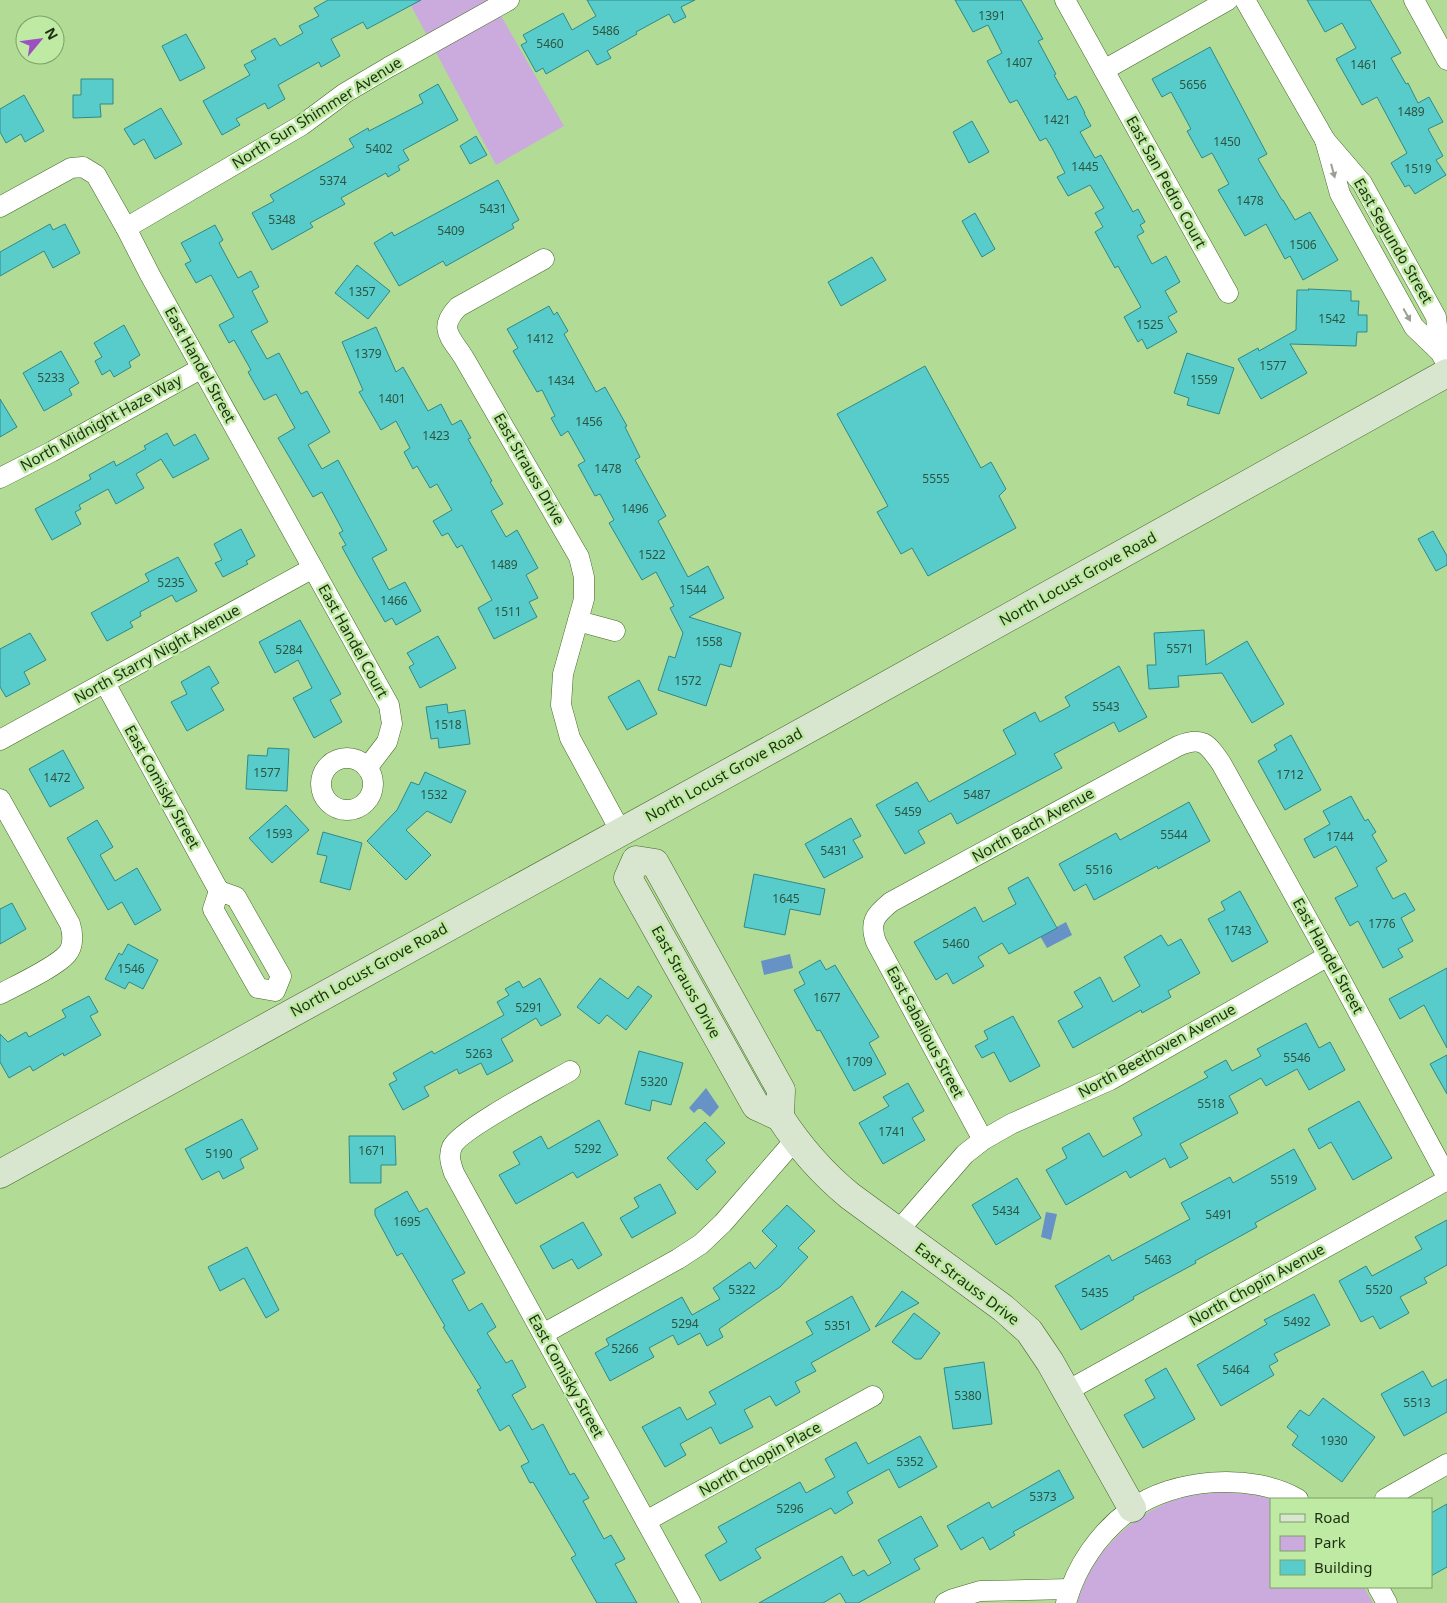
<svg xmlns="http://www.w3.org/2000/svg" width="1447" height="1603" font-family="'Noto Sans',sans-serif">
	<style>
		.green { fill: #cbaadd }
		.water { fill: #6792c5 }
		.building { fill: #58ccca; stroke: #2f8988 }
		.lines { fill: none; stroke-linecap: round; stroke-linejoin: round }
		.street-casing { stroke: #426725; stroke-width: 21 }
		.secondary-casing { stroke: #426725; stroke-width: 29 }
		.street { stroke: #fff; stroke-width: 20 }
		.secondary { stroke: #d8e5cf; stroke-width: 28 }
		.oneway { fill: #9aa194 }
		.labels { text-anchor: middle; stroke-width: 5; stroke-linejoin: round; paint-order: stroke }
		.number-label { font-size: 12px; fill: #2c5640 }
		.street-label { font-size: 15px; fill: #1e2e12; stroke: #beeaa3 }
	</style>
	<rect width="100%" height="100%" fill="#b2dc96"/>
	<g class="green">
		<path d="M408,0H492L564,126L496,165Z"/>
		<path d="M1224,1492L1257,1495L1271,1499V1587H1364L1373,1603H1077C1080,1595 1083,1586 1087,1578C1105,1539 1147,1505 1189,1496C1200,1494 1212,1493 1224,1492Z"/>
	</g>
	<g class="water">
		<path d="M1066,922L1072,935L1047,948L1040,936Z"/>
		<path d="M790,954L793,968L764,975L761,961Z"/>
		<path d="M706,1088L719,1107L710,1117L701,1109H698L694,1113L689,1108Z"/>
		<path d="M1046,1212L1057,1214L1051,1240L1041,1237Z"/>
	</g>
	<g class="building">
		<path d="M328,0H421L367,29L363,22L331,39L340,56L321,67L319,62L278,85L285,99L268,109L265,103L236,119L240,125L222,135L203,101L250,75L244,65L256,59L251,51L275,38L280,46L303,33L299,26L319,16L314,8Z"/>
		<path d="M587,0H695L681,7L686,17L674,23L669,14L636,32L637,34L607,51L611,58L597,65L588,50L546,74L543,68L536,72L521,45L527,42L523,35L563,13L572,30L596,16Z"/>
		<path d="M955,0H1021L1043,39L1038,41L1056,74L1054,75L1068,100L1076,96L1085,113H1084L1091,126L1080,132L1095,158L1101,155L1133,212L1138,209L1145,222L1140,225L1144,232L1137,236L1152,264L1166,256L1180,282L1165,291L1177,312L1168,317L1177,332L1147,349L1142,339L1138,342L1124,317L1141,307L1118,266L1115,268L1095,232L1103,227L1095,213L1104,208L1090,185L1068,196L1057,177L1065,173L1052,148L1046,138L1040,141L1017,100L1010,103L987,61L1002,53L988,25L973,32Z"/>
		<path d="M1307,0H1370L1401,53L1391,58L1406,84L1408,83L1418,103L1429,97L1443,122L1428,129L1443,156L1436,160L1446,175L1415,194L1409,185L1405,187L1391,163L1407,153L1377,97L1362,105L1336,59L1356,48L1342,23L1325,32Z"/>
		<path d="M186,34L205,68L180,81L162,46Z"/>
		<path d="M1210,47L1267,154L1258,159L1282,200H1283L1295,220L1310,212L1338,260L1303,280L1290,256L1285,259L1266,224L1245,236L1218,190L1229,184L1212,153L1202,158L1187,131L1191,129L1171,92L1162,97L1152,79Z"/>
		<path d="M81,79H113V104H100L101,117L73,118V95H81Z"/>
		<path d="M438,84L458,120L403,150L409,160L398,166L400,170L388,177L386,173L341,198L345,204L310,223L313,227L272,250L252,213L274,201L270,195L354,147L349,139L368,128L369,131L423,103L419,95Z"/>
		<path d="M24,95L44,131L25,142L21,134L6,143L0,132V109Z"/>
		<path d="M161,108L182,144L155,159L144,139L134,145L124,129Z"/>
		<path d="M972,121L989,152L969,163L953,132Z"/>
		<path d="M476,136L487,155L470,164L460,146Z"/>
		<path d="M498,180L519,220L512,224L514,228L446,266L443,261L399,286L374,243L392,232L394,236Z"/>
		<path d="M975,213L995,249L982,257L962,221Z"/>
		<path d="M50,224L53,230L65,224L80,253L53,268L44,251L0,276V252Z"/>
		<path d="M215,225L223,240L219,243L238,278L251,271L259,287L252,291L268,322L251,331L267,359L279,353L301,394L307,391L330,432L308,445L322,469L338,460L387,550L372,558L389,590L405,582L421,611L396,625L392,618L385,622L357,574L342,547L346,545L339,533L343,531L322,492L313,497L278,438L295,428L276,394L264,400L248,372L251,370L234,340L229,343L219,325L234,317L211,275L196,283L185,264L191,261L181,243Z"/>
		<path d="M872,257L886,280L841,306L828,282Z"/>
		<path d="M357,265L390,291L368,319L335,293Z"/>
		<path d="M1308,289L1351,291V301H1359L1358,315H1367V332H1357L1356,346L1290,344L1307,373L1261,399L1238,359L1258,348L1259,351L1296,330L1297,290H1309Z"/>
		<path d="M549,306L554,315L557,312L568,331L564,334L596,392L605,387L627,426L625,427L640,457L635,460L666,516L658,521L688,577L708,566L724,598L689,617L741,633L731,667L720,664L706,706L658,690L669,656L675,658L683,633L670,608L674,606L656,572L642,580L609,523L614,520L600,494L595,496L578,465L585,461L568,431L561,436L551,418L555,416L542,390L537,392L513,351L518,348L507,329Z"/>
		<path d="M124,325L140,355L129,362L131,367L114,377L110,370L102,375L95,361L102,357L94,343Z"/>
		<path d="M376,327L396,372L403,367L428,411L441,404L452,425L461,420L471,438L468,439L492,481L490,482L503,504L491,511L506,537L517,530L538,568L526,575L538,598L529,602L537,617L494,639L478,608L492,600L462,545L457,548L448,533L442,536L433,521L452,510L437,484L430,488L417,466L413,469L404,452L410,448L396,421L381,430L359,392L363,390L342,342Z"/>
		<path d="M61,351L79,383L69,389L72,395L44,411L23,373Z"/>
		<path d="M1187,353L1234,368L1219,414L1187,405L1189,398L1174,393Z"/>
		<path d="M925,366L981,468L991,462L1006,489L999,496L1016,528L928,576L912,548L901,554L877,512L888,506L837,414Z"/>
		<path d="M0,399L17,427L0,437Z"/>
		<path d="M167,433L174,446L195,434L209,459L173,478L161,459L136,474L144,488L116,504L108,489L79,505L81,509L75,512L81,524L52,540L35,509L91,479L89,475L114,461L116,466L146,449L144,446Z"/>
		<path d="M241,529L255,556L246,561L248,564L223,577L215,563L222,560L214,544Z"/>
		<path d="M1433,531L1447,556V565L1436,571L1418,539Z"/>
		<path d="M178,557L197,591L176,602L172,595L140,612L141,616L130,622L133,627L107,641L91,613L149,581L145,574Z"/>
		<path d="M300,620L341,694L330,700L342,722L314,738L293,698L312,688L298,660L275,673L259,642Z"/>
		<path d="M1204,630L1206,665L1247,641L1284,704L1252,723L1222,673L1178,676L1179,687L1149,689L1147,665H1156L1154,633Z"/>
		<path d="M30,633L46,660L24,672L30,684L6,697L0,687V649Z"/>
		<path d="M438,636L456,668L420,688L409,667L414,664L407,653Z"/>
		<path d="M209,666L219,683L211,688L224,710L187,731L171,702L187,694L181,682Z"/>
		<path d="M1119,666L1147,717L1119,732L1114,722L1054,754L1062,768L957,824L951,813L918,831L925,843L905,854L876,805L917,782L929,802L1016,754L1003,730L1035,712L1040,722L1070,706L1065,697Z"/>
		<path d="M639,680L657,714L627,730L608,697Z"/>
		<path d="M447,704L448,713L465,710L470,744L439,748L438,738L431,739L426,707Z"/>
		<path d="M1291,735L1321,790L1285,810L1258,761L1277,750L1274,745Z"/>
		<path d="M268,748L289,749L287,791L246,789L248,755L267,756Z"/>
		<path d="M63,750L84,788L50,807L29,769Z"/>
		<path d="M425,772L466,791L451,823L427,811L406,830L431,855L406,880L367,841L397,810L411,782L419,785Z"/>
		<path d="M1351,796L1365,821L1368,819L1376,832L1372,835L1387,861L1376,868L1393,899L1405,893L1415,910L1401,918L1413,941L1398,949L1403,957L1383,968L1358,921L1350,926L1335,898L1358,886L1336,846L1314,858L1304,839L1330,824L1323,811Z"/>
		<path d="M1189,802L1210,841L1158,869L1157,866L1094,900L1086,884L1074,891L1059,864L1116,833L1120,840Z"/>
		<path d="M286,805L309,830L272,863L249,838Z"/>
		<path d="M851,818L861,836L853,840L863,857L824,878L805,844Z"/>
		<path d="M97,820L113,847L100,855L115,881L137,868L161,910L135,925L122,902L108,910L67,838Z"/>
		<path d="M323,832L362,843L350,890L320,882L327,856L317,854Z"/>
		<path d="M754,874L825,889L820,915L790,909L785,935L744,927Z"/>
		<path d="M1028,877L1057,928L1009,954L1002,943L978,957L984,966L953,984L947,973L936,980L914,942L975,907L983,922L1016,904L1008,888Z"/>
		<path d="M1240,891L1268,942L1232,962L1208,919L1225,910L1221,902Z"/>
		<path d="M12,903L26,929L0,944V909Z"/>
		<path d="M1161,935L1168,946L1181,939L1200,973L1168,991L1171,997L1142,1013L1141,1010L1073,1048L1058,1021L1083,1007L1074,992L1100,977L1113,1002L1140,986L1124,957Z"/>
		<path d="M128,944L158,960L143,989L129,982L125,989L105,979L119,953L122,955Z"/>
		<path d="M820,960L826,970L835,965L879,1037L869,1043L886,1074L854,1091L820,1030L817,1031L794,990L805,984L799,972Z"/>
		<path d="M1447,968V1048L1424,1005L1400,1019L1389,999Z"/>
		<path d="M540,978L561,1015L541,1026L536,1018L501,1039L513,1061L487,1075L481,1063L459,1074L457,1069L424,1087L429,1096L403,1110L389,1084L397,1080L393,1073L432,1051L434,1054L504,1015L497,1002L509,995L505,989L519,981L523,988Z"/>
		<path d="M600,978L628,999L638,986L652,996L626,1030L607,1015L599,1024L577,1007Z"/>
		<path d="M89,996L98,1012L90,1016L101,1035L64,1056L63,1053L33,1071L30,1066L9,1078L0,1062V1034L8,1042L26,1032L29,1037L66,1017L62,1010Z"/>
		<path d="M1013,1016L1040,1066L1010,1082L994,1052L982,1058L975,1046L988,1039L984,1031Z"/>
		<path d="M1306,1023L1319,1048L1330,1042L1345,1070L1309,1090L1297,1069L1266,1086L1261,1078L1229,1096L1238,1113L1180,1144L1188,1158L1170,1168L1165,1158L1130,1178L1126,1171L1066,1205L1046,1170L1067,1158L1062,1148L1089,1133L1103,1157L1142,1135L1133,1118L1208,1077L1204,1072L1226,1060L1232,1071L1261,1056L1257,1049Z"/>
		<path d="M639,1051L683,1063L671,1105L652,1100L650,1111L625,1104Z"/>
		<path d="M1447,1055V1094L1430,1064Z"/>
		<path d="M908,1083L924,1111L912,1118L925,1140L883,1164L859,1123L889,1106L883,1097Z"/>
		<path d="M1359,1101L1392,1158L1353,1180L1331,1142L1319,1149L1308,1129Z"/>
		<path d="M242,1119L258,1149L240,1159L244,1168L223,1179L219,1171L202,1180L185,1149Z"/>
		<path d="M599,1120L618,1155L577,1178L573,1172L516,1204L499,1175L520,1164L513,1152L541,1136L548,1149Z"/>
		<path d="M705,1122L725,1143L706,1160L716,1172L697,1190L667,1158Z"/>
		<path d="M349,1136H395L396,1165H381V1183H350Z"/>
		<path d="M1294,1149L1316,1189L1255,1223L1257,1227L1195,1261L1196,1263L1133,1297L1134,1299L1081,1330L1055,1286L1109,1255L1112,1261L1190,1219L1181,1203L1230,1177L1233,1183Z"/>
		<path d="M1017,1178L1041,1218L996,1245L972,1205Z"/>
		<path d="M660,1184L676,1213L632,1238L620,1218L639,1207L634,1198Z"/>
		<path d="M407,1191L419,1212L427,1208L465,1273L452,1280L469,1311L482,1303L496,1327L487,1333L506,1363L512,1360L526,1387L512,1395L532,1430L543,1424L570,1475L574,1473L589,1498L583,1501L604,1539L611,1535L625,1559L615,1564L637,1603H597L571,1558L576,1555L533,1482L530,1483L521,1466L529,1462L509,1425L500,1431L477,1390L481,1388L443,1327L445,1326L402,1253L397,1256L375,1215V1209Z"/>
		<path d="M787,1205L815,1231L798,1248L808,1257L780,1287L719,1329L723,1337L707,1346L700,1333L678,1345L673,1335L649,1348L654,1357L610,1381L595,1353L609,1345L606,1339L682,1297L692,1315L720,1299L713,1288L750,1262L755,1269L777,1246L762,1231Z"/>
		<path d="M1447,1220V1265L1424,1278L1427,1283L1400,1297L1409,1313L1380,1329L1373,1316L1361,1322L1339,1281L1366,1266L1372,1276L1422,1249L1415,1237Z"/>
		<path d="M583,1222L602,1255L578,1269L572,1259L553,1269L540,1246Z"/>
		<path d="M247,1247L279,1310L266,1318L244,1278L220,1291L208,1267Z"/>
		<path d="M902,1291L919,1303L875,1327Z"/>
		<path d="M1314,1294L1330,1325L1274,1354L1278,1361L1269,1366L1274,1375L1221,1406L1197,1365L1267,1324L1264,1320Z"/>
		<path d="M852,1296L870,1330L811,1363L816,1371L795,1382L800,1392L776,1406L770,1396L744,1410L753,1427L720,1444L711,1427L680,1444L686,1455L665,1467L642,1427L680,1407L687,1420L716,1404L709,1392L813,1334L806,1322Z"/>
		<path d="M914,1313L940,1333L921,1359H915L892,1342Z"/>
		<path d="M984,1362L992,1424L953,1429L944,1368Z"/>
		<path d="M1166,1368L1195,1419L1143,1448L1124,1415L1155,1398L1145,1380Z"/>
		<path d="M1423,1371L1432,1387L1447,1379V1412L1404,1436L1381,1394Z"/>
		<path d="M1323,1398L1375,1437L1342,1482L1292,1445L1298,1436L1287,1427L1300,1410L1309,1416Z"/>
		<path d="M920,1436L937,1467L899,1488L889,1469L847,1492L853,1503L835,1514L831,1508L755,1549L761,1558L720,1581L705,1555L727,1542L718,1527L800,1482L806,1493L835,1477L825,1459L856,1442L868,1464Z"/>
		<path d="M1059,1470L1074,1498L1013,1532L1015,1535L990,1550L983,1537L961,1550L947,1526L989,1502L992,1508Z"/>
		<path d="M1447,1504V1567L1431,1576V1513Z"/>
		<path d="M921,1516L938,1546L914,1559L920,1569L858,1603H846L840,1593L823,1603H759L842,1556L853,1576L864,1570L868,1576L891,1563L878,1540Z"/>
	</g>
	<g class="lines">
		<g class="street-casing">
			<g id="street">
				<path d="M1065,0L1228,293"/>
				<path d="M1245,0L1325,140"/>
				<path d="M1414,0L1447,60"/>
				<path d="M1104,70L1228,0"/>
				<path d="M0,207L71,168L83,167L96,175L126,228L150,275L389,705L392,724L387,742L367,768"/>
				<path d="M126,228L302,125L345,93L389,67L509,0"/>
				<path d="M544,259L458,307C437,329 451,337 464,358L579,557L584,577V599L563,674L561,705L570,738L621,832"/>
				<path d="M1440,352L1436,317L1362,183L1325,140L1340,194L1414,327L1440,352L1447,364"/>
				<path d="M0,478L51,452L202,368"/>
				<path d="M578,621L615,631"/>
				<path d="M105,683L219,891"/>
				<path d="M0,740L313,568"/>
				<circle cx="347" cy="784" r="26"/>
				<path d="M0,799L70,924C73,933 74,946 67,954C56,967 17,985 0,994"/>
				<path d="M219,891L236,897L281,976L275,991L258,988L213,909Z"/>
				<path d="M570,1071C549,1083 459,1130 452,1147C448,1156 451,1164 454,1173L691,1603"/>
				<path d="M983,1140L876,942C869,922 875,915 891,902L1178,746C1202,736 1207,743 1221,763L1328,956L1447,1177"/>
				<path d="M898,1231L965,1154L983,1140L1011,1124L1110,1080L1328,956"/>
				<path d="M543,1334L678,1259L701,1244L723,1223L795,1140"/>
				<path d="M1067,1391L1447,1180"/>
				<path d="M1385,1499L1447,1464"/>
				<path d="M646,1521L873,1396"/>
				<path d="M1378,1587L1387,1603"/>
				<path d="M945,1603L953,1599L980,1591L1070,1589"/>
				<path d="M1066,1603C1076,1566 1099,1533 1130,1510C1173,1478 1252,1472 1298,1499"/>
			</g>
		</g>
		<g class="secondary-casing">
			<g id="secondary">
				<path d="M636,860L655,863L781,1090L780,1117L756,1106L628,878Z"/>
				<path d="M780,1117C800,1148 822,1173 850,1196L1003,1308L1029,1331L1050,1362L1132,1508"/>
				<path d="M0,1174L826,719L1447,373"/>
			</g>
		</g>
		<use href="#street" class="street"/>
		<use href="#secondary" class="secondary"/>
	</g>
	<defs><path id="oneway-solid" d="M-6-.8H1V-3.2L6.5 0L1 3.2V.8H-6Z" transform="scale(1.25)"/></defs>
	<g class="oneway">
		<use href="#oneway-solid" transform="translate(1333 171) rotate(75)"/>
		<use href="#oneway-solid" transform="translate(1407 315) rotate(61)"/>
	</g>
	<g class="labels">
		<g class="number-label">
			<text x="992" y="20">1391</text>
			<text x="606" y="35">5486</text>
			<text x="550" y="48">5460</text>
			<text x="1019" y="67">1407</text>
			<text x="1364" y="69">1461</text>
			<text x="1193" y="89">5656</text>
			<text x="1411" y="116">1489</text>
			<text x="1057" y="124">1421</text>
			<text x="1227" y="146">1450</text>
			<text x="379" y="153">5402</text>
			<text x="1085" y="171">1445</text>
			<text x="1418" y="173">1519</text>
			<text x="333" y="185">5374</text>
			<text x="1250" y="205">1478</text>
			<text x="493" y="213">5431</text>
			<text x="282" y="224">5348</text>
			<text x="451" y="235">5409</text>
			<text x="1303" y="249">1506</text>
			<text x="362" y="296">1357</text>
			<text x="1332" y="323">1542</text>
			<text x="1150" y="329">1525</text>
			<text x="540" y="343">1412</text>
			<text x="368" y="358">1379</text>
			<text x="1273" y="370">1577</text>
			<text x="51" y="382">5233</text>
			<text x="1204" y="384">1559</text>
			<text x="561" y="385">1434</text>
			<text x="392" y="403">1401</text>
			<text x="589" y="426">1456</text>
			<text x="436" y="440">1423</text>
			<text x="608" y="473">1478</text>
			<text x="936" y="483">5555</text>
			<text x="635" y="513">1496</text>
			<text x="652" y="559">1522</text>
			<text x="504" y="569">1489</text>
			<text x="171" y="587">5235</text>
			<text x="693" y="594">1544</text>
			<text x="394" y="605">1466</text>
			<text x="508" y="616">1511</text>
			<text x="709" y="646">1558</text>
			<text x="1180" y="653">5571</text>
			<text x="289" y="654">5284</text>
			<text x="688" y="685">1572</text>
			<text x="1106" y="711">5543</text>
			<text x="448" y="729">1518</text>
			<text x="267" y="777">1577</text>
			<text x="1290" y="779">1712</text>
			<text x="57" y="782">1472</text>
			<text x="434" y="799">1532</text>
			<text x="977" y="799">5487</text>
			<text x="908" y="816">5459</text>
			<text x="279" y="838">1593</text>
			<text x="1174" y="839">5544</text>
			<text x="1340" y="841">1744</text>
			<text x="834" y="855">5431</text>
			<text x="1099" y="874">5516</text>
			<text x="786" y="903">1645</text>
			<text x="1382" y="928">1776</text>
			<text x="1238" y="935">1743</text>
			<text x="956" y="948">5460</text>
			<text x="131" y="973">1546</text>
			<text x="827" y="1002">1677</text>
			<text x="529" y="1012">5291</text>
			<text x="479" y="1058">5263</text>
			<text x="1297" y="1062">5546</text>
			<text x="859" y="1066">1709</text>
			<text x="654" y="1086">5320</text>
			<text x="1211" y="1108">5518</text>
			<text x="892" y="1136">1741</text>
			<text x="588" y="1153">5292</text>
			<text x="372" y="1155">1671</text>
			<text x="219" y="1158">5190</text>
			<text x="1284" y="1184">5519</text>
			<text x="1006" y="1215">5434</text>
			<text x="1219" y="1219">5491</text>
			<text x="407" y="1226">1695</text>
			<text x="1158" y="1264">5463</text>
			<text x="742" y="1294">5322</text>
			<text x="1379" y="1294">5520</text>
			<text x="1095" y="1297">5435</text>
			<text x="1297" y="1326">5492</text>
			<text x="685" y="1328">5294</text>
			<text x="838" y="1330">5351</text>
			<text x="625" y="1353">5266</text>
			<text x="1236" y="1374">5464</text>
			<text x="968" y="1400">5380</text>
			<text x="1417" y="1407">5513</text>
			<text x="1334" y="1445">1930</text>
			<text x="910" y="1466">5352</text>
			<text x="1043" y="1501">5373</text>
			<text x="790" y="1513">5296</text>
		</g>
		<g class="street-label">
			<text transform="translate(317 113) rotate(-32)" y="5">North Sun Shimmer Avenue</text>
			<text transform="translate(1166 182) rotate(61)" y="5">East San Pedro Court</text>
			<text transform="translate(1393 241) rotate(60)" y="5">East Segundo Street</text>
			<text transform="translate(200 365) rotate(61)" y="5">East Handel Street</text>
			<text transform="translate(101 423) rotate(-29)" y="5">North Midnight Haze Way</text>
			<text transform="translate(529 469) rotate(60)" y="5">East Strauss Drive</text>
			<text transform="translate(1078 579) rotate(-29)" y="5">North Locust Grove Road</text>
			<text transform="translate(353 641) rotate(61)" y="5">East Handel Court</text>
			<text transform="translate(157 654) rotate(-29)" y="5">North Starry Night Avenue</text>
			<text transform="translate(724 775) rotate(-29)" y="5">North Locust Grove Road</text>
			<text transform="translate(162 787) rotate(61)" y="5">East Comisky Street</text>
			<text transform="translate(1033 825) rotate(-29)" y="5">North Bach Avenue</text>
			<text transform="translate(1328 956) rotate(61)" y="5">East Handel Street</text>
			<text transform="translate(369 970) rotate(-29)" y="5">North Locust Grove Road</text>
			<text transform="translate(686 982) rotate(61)" y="5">East Strauss Drive</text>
			<text transform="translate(925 1032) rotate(62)" y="5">East Sabalious Street</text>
			<text transform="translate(1157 1051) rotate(-29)" y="5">North Beethoven Avenue</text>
			<text transform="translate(967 1284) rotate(37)" y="5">East Strauss Drive</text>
			<text transform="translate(1257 1285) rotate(-29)" y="5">North Chopin Avenue</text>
			<text transform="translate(566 1376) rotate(61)" y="5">East Comisky Street</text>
			<text transform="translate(760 1459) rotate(-29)" y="5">North Chopin Place</text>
		</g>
	</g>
	<rect x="1270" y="1498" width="162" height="90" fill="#beeaa3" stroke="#7e9f69"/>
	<rect x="1280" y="1514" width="25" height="8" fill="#d8e5cf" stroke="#7e9f69"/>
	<text x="1314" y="1523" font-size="15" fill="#1e2e12">Road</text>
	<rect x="1280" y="1536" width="25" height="15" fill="#cbaadd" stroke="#7e9f69"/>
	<text x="1314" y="1548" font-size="15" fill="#1e2e12">Park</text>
	<rect x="1280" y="1560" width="25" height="15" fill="#58ccca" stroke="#7e9f69"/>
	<text x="1314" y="1573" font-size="15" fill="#1e2e12">Building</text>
	<g transform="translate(40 40) rotate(61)"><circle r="24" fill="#beeaa3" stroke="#7e9f69"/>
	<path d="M0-4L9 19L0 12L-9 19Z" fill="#9e50c2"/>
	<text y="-8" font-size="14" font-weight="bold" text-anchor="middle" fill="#1e2e12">N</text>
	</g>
</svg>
